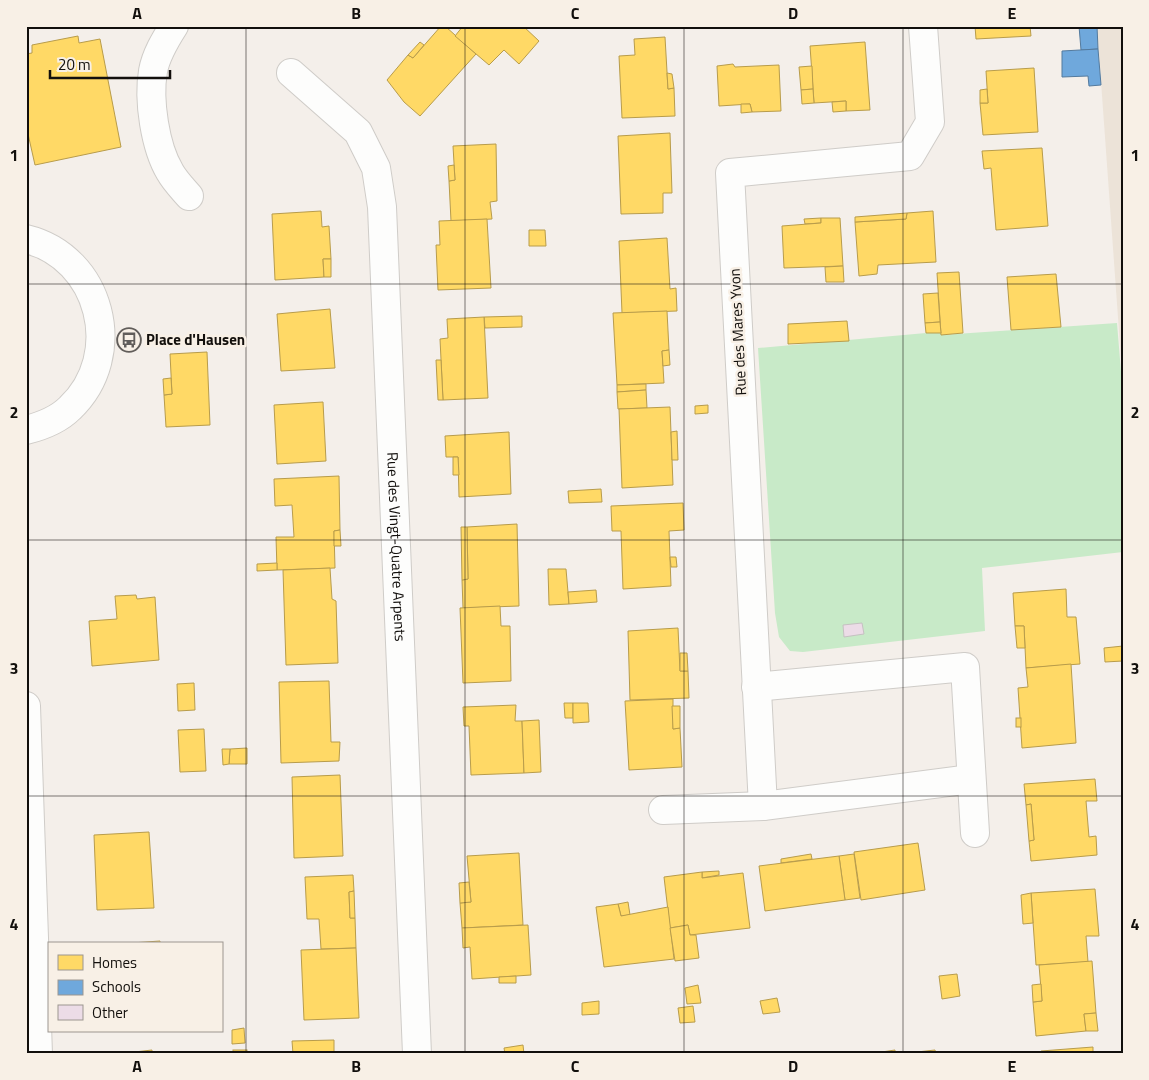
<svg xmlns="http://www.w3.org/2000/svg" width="1149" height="1080" font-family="'Titillium Web',sans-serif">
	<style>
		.built { fill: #ece3d8 }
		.green { fill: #c8eac8 }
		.homes { fill: #ffd966; stroke: #b89c4b }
		.schools { fill: #6fa8dc; stroke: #537a9e }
		.building { fill: #ecdce7; stroke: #c5c1c1 }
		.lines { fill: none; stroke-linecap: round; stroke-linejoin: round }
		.minor-casing { stroke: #cfccc8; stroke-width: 30 }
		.minor { stroke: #fdfdfc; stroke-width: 28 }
		.grid { fill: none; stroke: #120f0c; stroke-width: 1; stroke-opacity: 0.55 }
		.labels { text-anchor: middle; stroke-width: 5; stroke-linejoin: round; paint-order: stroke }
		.street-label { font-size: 15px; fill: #120f0c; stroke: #f8f0e6 }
		.poi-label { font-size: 15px; font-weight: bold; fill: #120f0c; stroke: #f8f0e6; text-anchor: start }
		.neatline { fill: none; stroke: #120f0c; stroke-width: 2 }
		.grid-label { font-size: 16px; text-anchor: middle; font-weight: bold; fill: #120f0c }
	</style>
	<rect width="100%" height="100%" fill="#f4efea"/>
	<path class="built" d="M1097,26H1123V387Z"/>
	<path class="green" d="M1117,323L1123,396V552L982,568L985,631L803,652L790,651L779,637L775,613L758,348L926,333H941V335Z"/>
	<g class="homes">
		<path d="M441,26H445L476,54L420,116L404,102L387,80L408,55L413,58Z"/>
		<path d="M463,26H523L539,41L519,64L504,50L489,65L455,36Z"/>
		<path d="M975,26H1030L1031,36L976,39Z"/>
		<path d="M78,36L79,43L100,39L121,147L35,165L26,125V54L32,53V45Z"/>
		<path d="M665,37L668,89L674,88L675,116L622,118L619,56L635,55L634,39Z"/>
		<path d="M420,42L424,45L413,58L408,55Z"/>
		<path d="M865,42L870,110L846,111V101L814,103L810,46Z"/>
		<path d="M733,64L735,67L779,65L781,111L752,112L750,104L719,106L717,66Z"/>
		<path d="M812,66L813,89L801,90L799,67Z"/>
		<path d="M1034,68L1038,132L983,135L980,103H988L986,71Z"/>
		<path d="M667,73L672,74L674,88L668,89Z"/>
		<path d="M813,89L814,103L802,104L801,90Z"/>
		<path d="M987,89L988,103H980V90Z"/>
		<path d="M846,101V111L833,112L832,102Z"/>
		<path d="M741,104H750L752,112L741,113Z"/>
		<path d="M670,133L672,193H663V213L621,214L618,136Z"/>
		<path d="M496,144L497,201L490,202L492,219L451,221L449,181L455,180L453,146Z"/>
		<path d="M1042,148L1048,226L996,230L991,168L984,169L982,151Z"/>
		<path d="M454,165L455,180L449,181L448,166Z"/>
		<path d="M321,211L322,227L329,226L331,259H323L324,277L275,280L272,214Z"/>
		<path d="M933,211L936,262L878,265L877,274L859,276L855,222L906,219L907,213Z"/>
		<path d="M907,213L906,219L855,222V217Z"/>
		<path d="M821,218V223L805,224L804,219Z"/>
		<path d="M821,218H840L843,266L784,268L782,226L821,223Z"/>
		<path d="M487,219L491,288L438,290L436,245H440L439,221Z"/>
		<path d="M529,230H545L546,246H529Z"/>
		<path d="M667,238L670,289L676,288L677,311L622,313L619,241Z"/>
		<path d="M323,259H331V277H324Z"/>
		<path d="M843,266L844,282H826L825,267Z"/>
		<path d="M959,272L963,333L941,335L937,273Z"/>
		<path d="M1056,274L1061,327L1011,330L1007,277Z"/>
		<path d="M938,293L940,322L925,323L923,294Z"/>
		<path d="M330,309L335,368L281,371L277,314Z"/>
		<path d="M667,311L669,350L662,351L664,383L617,385L613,313Z"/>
		<path d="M522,316V327L485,328L484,317Z"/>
		<path d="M484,317L488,398L443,400L440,339L448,338L447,319Z"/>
		<path d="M847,321L849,341L788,344V324Z"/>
		<path d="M940,322L941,333H926L925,323Z"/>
		<path d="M669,350L670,365L663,366L662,351Z"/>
		<path d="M207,352L210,425L166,427L164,395L172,394L170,354Z"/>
		<path d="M436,360H441L443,400H438Z"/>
		<path d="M171,378L172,394L164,395L163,379Z"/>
		<path d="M646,384V390L617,392V385Z"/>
		<path d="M646,390L647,408L618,409L617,392Z"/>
		<path d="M323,402L326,461L277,464L274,405Z"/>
		<path d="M708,405V413L695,414V406Z"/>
		<path d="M670,407L673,485L622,488L619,409Z"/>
		<path d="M677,431L678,460H672L671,432Z"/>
		<path d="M509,432L511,494L459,497L458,457H446L445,436Z"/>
		<path d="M453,457H458L459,475H453Z"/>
		<path d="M339,476L340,530L334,531L335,568L277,570L276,537H294L292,505L275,506L274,479Z"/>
		<path d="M601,489L602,502L569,503L568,491Z"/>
		<path d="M683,503L684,530L669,531L671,586L623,589L621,531H612L611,506Z"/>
		<path d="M517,524L519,606L463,608L462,580L468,579L467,527Z"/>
		<path d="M461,527H467L468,579L462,580Z"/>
		<path d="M340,530L341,546H334V531Z"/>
		<path d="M670,557H676L677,567H671Z"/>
		<path d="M277,563V570L257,571V564Z"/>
		<path d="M330,568L332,599L336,601L338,663L286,665L283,570Z"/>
		<path d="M548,569H566L569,604L549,605Z"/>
		<path d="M1066,589L1067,617H1076L1080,664L1026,668L1024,626H1015L1013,593Z"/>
		<path d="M596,590L597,602L569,604L568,592Z"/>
		<path d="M136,595L137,599L155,597L159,660L92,666L89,621L117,619L115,596Z"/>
		<path d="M500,606L501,626H510L511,681L463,683L460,608Z"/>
		<path d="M1015,626H1024L1025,648H1017Z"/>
		<path d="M678,628L680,671H688L689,698L630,700L628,631Z"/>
		<path d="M1123,646V661L1105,662L1104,648Z"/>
		<path d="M680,653H687L688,671H680Z"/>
		<path d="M1071,664L1076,743L1022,748L1018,688L1028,687L1026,668Z"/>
		<path d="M329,681L331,742H340L339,761L281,763L279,682Z"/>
		<path d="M194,683L195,710L178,711L177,684Z"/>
		<path d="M673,699V729L680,728L682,767L629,770L625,701Z"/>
		<path d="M564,703H573V718H565Z"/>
		<path d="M573,703H588L589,722L573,723Z"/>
		<path d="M516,705L515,721H522L524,773L471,775L469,726H464L463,707Z"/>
		<path d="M672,706H680V728L673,729Z"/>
		<rect x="1016" y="718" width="5" height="9"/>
		<path d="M539,720L541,772L524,773L522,721Z"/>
		<path d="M204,729L206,771L180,772L178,730Z"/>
		<path d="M247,748V764H229L230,749Z"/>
		<path d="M222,749H230L229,764L223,765Z"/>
		<path d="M340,775L343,856L294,858L292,777Z"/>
		<path d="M1095,779L1097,801H1086L1089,837L1096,836L1097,855L1031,861L1029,841L1034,840L1031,804L1026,805L1024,784Z"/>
		<path d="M1031,804L1034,840L1029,841L1026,805Z"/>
		<path d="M149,832L154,908L97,910L94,835Z"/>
		<path d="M918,843L925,890L861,900L854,852Z"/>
		<path d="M519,853L523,925L462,928L460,903L471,902L467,856Z"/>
		<path d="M811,854L812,859L781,863V859Z"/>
		<path d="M854,854L860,898L845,900L839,856Z"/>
		<path d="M839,856L845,900L765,911L759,866Z"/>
		<path d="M719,871V875L702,878V872Z"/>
		<path d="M702,872V878L743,873L750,928L690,935L688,925L670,928L664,877Z"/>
		<path d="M353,875L354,891L349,892L350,918H355L356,948L321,949L319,919H307L305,877Z"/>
		<path d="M469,882L471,902L460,903L459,883Z"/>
		<path d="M1095,889L1099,936H1086L1088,962L1036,965L1031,893Z"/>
		<path d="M354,891L355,918H350L349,892Z"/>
		<path d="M1031,893L1033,923L1023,924L1021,895Z"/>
		<path d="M628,902L630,915L621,916L618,904Z"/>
		<path d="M618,904L621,916L668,907L674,959L604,967L596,907Z"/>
		<path d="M528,925L531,975L472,979L470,947L463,948L462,928Z"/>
		<path d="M688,925L690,935H696L699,958L675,961L670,928Z"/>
		<path d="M160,941V944H117Z"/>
		<path d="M356,948L359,1018L304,1020L301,950Z"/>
		<path d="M1092,961L1096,1013L1084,1014L1086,1031L1036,1036L1033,1002L1042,1001L1039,965Z"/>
		<path d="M957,974L960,996L942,999L939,976Z"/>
		<path d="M516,976V983H499V977Z"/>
		<path d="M1041,984L1042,1001L1033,1002L1032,985Z"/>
		<path d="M698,985L701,1003L687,1004L685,988Z"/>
		<path d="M777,998L780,1012L763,1014L760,1001Z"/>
		<path d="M599,1001V1014L582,1015V1003Z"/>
		<path d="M693,1006L695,1022L680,1023L678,1008Z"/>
		<path d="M1096,1013L1098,1031H1086L1084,1014Z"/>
		<path d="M244,1028L245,1043L232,1044V1030Z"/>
		<path d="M334,1040V1054H293L292,1041Z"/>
		<path d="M523,1045L524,1054H505L504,1048Z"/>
		<path d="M1093,1047V1054H1041V1051Z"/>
		<path d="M152,1050V1054H117Z"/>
		<rect x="233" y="1050" width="14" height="4"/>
		<path d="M895,1050V1054L875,1053Z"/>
		<path d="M935,1050L936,1054H899Z"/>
	</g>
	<g class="schools">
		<path d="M1079,26H1097L1098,49L1081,50Z"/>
		<path d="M1098,49L1101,85L1089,86L1088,76L1062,77V51Z"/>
	</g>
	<path class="building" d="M862,623L864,634L844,637L843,625Z"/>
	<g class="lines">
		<g class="minor-casing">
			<g id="minor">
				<path d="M174,26C165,40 156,55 153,71C148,100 155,147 170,172C175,181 183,189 189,196"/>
				<path id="s1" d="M291,73L358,132L376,168L382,207L417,1054"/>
				<path d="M26,239C101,257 126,355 70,408C58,420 42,426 26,430"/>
				<path d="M756,687L965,667L975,833"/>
				<path d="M26,706L38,1054"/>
				<path d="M763,806L730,173L910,156L930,122L923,26"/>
				<path d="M663,810L763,806L971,779"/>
			</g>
		</g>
		<use href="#minor" class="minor"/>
	</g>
	<path class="grid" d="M246,26V1054M465,26V1054M684,26V1054M903,26V1054M26,284H1123M26,540H1123M26,796H1123"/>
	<defs>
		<g id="bus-ring" transform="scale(1.25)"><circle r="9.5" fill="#f8f0e6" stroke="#615d5a" stroke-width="1.5"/><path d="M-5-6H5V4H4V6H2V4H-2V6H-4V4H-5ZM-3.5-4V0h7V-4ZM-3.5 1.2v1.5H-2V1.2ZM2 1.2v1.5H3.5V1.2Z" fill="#615d5a"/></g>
	</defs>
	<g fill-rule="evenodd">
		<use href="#bus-ring" x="129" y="340"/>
	</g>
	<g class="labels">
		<g class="street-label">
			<text transform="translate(738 332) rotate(-93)" y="5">Rue des Mares Yvon</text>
			<text dy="5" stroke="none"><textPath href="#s1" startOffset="509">Rue des Vingt-Quatre Arpents</textPath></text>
		</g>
		<g class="poi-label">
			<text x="146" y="345">Place d'Hausen</text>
		</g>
	</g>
	<rect width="1149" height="1080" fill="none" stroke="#f8f0e6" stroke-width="55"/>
	<rect x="48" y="942" width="175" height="90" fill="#f8f0e6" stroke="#9c968f"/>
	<rect x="58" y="955" width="25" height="15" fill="#ffd966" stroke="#9c968f"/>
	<text x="92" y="968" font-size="15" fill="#120f0c">Homes</text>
	<rect x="58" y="980" width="25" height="15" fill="#6fa8dc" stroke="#9c968f"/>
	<text x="92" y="992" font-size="15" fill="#120f0c">Schools</text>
	<rect x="58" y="1005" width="25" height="15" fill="#ecdce7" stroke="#9c968f"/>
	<text x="92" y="1018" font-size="15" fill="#120f0c">Other</text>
	<path d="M50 70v8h120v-8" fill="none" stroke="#120f0c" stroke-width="2.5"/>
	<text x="58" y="70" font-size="15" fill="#120f0c" stroke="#f8f0e6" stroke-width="4" paint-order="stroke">20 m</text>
	<rect x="28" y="28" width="1094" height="1024" class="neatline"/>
	<g class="grid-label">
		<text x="137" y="19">A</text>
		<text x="356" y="19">B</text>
		<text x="575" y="19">C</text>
		<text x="793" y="19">D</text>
		<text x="1012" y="19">E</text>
		<text x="14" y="161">1</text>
		<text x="1135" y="161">1</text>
		<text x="14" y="418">2</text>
		<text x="1135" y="418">2</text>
		<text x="14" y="674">3</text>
		<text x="1135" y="674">3</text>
		<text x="14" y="930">4</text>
		<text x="1135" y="930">4</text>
		<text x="137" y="1072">A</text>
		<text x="356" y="1072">B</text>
		<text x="575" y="1072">C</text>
		<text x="793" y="1072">D</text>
		<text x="1012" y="1072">E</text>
	</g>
</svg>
